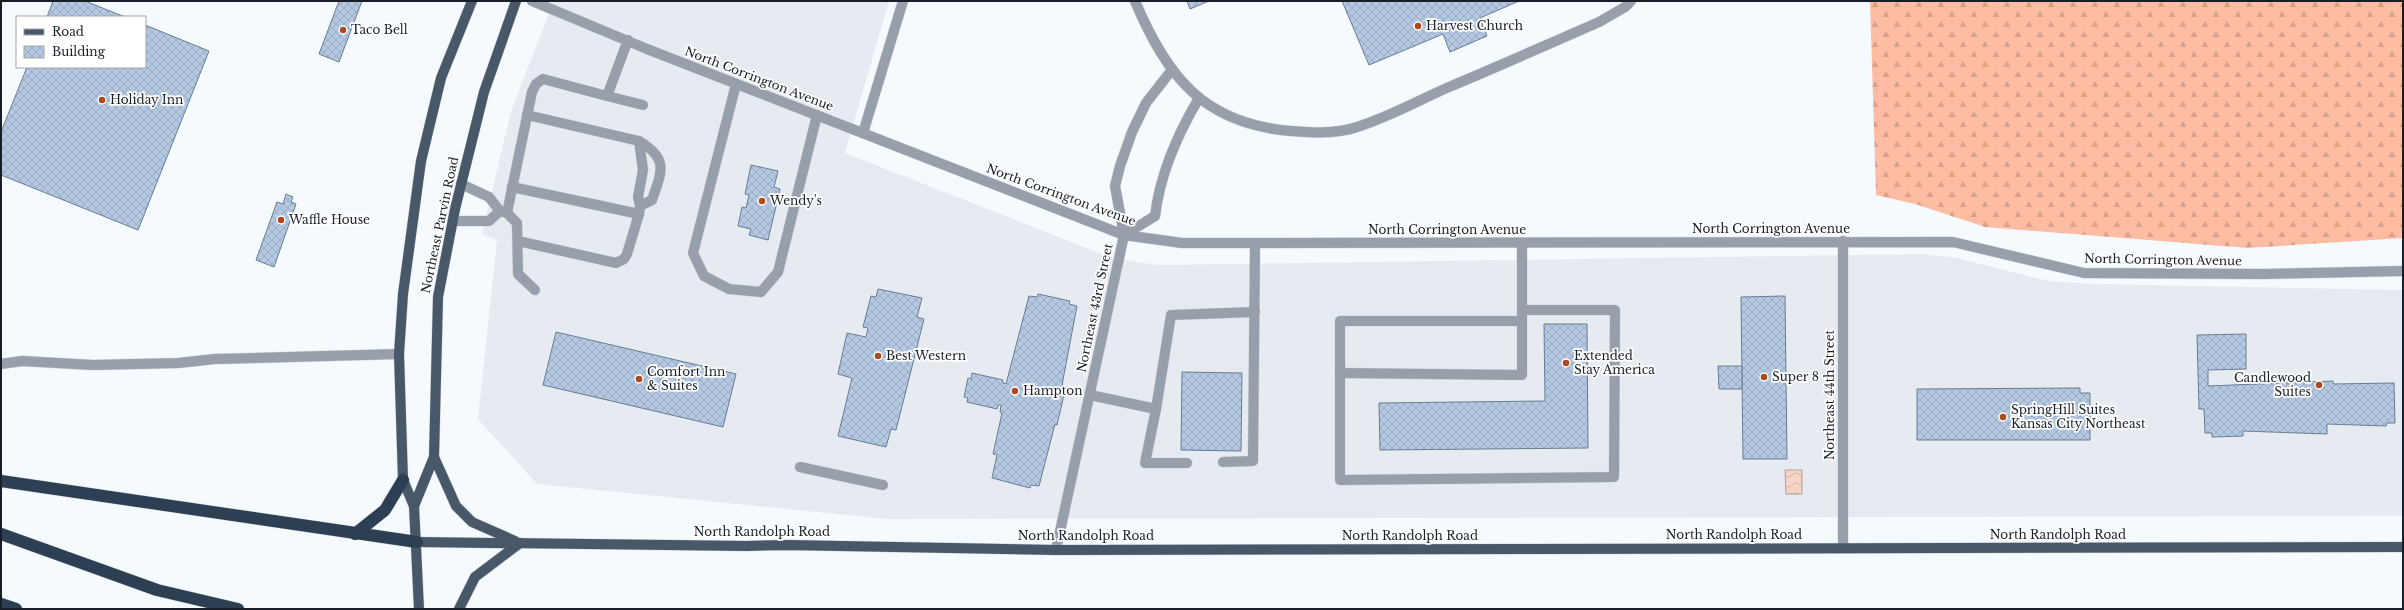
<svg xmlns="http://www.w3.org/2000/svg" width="2404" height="610" font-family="'Libre Baskerville',serif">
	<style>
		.built { fill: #e5ebf1 }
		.forest { fill: url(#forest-firs) }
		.water { fill: url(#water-waves); stroke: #b49d97 }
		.building { fill: url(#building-cross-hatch); stroke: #697c92 }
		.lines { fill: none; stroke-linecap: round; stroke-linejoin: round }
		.minor-casing { stroke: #d2d7dd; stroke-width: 11 }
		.major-casing { stroke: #d2d7dd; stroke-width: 11 }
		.highway-casing { stroke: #d2d7dd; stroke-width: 13 }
		.minor { stroke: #97a0aa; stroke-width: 10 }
		.major { stroke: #485869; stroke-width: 10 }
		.highway { stroke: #2d3f52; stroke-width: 12 }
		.poi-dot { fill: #ae491b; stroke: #fff; stroke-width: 1.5 }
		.labels { text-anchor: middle; stroke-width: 3.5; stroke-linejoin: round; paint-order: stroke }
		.poi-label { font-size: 12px; fill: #181f28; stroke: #fff; text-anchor: start }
		.street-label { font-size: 12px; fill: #181f28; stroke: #fff }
	</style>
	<defs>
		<pattern id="forest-firs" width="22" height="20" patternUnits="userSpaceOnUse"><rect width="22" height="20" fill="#febca3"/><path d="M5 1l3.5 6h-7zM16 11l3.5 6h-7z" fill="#d9a18c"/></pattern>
		<pattern id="water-waves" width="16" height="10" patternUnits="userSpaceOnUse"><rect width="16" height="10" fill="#f7d3c6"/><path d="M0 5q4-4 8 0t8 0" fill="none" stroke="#d3b5aa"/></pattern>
		<pattern id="building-cross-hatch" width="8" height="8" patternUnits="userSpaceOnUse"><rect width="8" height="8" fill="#b4c9e1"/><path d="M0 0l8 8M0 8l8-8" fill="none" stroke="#9aacc1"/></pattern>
	</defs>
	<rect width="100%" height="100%" fill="#f5faff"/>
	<path class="built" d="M554,1H889L845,153L1112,258L1157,265L1923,254L1957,258L2048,281L2094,284L2403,290V516L887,519L537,484L478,419L497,240L482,234L511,111Z"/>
	<path class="forest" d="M1870,1H2403V238L2248,248L1985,227L1915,204L1876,195Z"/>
	<path class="water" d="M1785,470H1802V494H1786Z"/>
	<g class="building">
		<path d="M53,1H85L125,17H47Z"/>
		<path d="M339,1H362L339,62L319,54Z"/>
		<path d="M1187,1H1209L1190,9Z"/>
		<path d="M1342,1H1519L1480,18L1487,36L1450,52L1443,34L1369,65Z"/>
		<path d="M145,25L209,51L138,230L1,175V132L27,67H145Z"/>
		<path d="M751,165L778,171L774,187L780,189L768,240L749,235L751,229L738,226L742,207L746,208L749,195L745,194Z"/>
		<path d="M286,194L293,197L291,202L296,204L274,267L256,260L277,202L283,204Z"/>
		<path d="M878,289L922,298L917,317L924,319L896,430L891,429L886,447L838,436L852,378L838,374L847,333L866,337L868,328L863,327L871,296L876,297Z"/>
		<path d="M1038,294L1070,301L1069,304L1077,306L1062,385L1066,386L1057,425L1055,424L1039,486L1031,485L1030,488L992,478L997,455L993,454L1002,413L1000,412L1001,405H998L997,409L967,402L968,398L964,397L968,378L971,379L972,373L1003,380V383L1006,384L1029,296L1037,297Z"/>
		<path d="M1785,296L1787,459H1743L1741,297Z"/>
		<path d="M1544,324H1587L1588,448L1380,450L1379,403L1545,401Z"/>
		<path d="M556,332L736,374L723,427L543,385Z"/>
		<path d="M2246,334V369L2208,370V386L2333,381V384L2394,383L2395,423H2387L2386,426L2327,424V434L2243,431V436L2212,437V433H2205L2204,409H2199L2197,335Z"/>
		<path d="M1718,366H1742V389H1719Z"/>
		<path d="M1182,372L1242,373L1241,451L1181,450Z"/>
		<path d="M2080,388V393H2090V440H1917V389Z"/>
	</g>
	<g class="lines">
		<g class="minor-casing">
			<g id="minor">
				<path d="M532,1L647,49L1124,235L1182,243L1953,242L2084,273L2263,274L2403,271"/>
				<path d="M1135,1C1167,77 1204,124 1291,131C1312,133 1338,134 1357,127C1389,117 1419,100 1449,87C1499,66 1549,44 1599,22L1625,7L1631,1"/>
				<path d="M736,84L693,253L704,276L729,289L761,292L778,272L817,115"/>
				<path d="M607,96L643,105"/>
				<path d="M527,115L639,141L643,170L638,197L640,206L639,214"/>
				<path d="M863,133L903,1"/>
				<path d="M639,141C669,159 662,171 652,200L640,206"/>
				<path d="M461,184L489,197L500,211L507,213L517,223L518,274L535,290"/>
				<path d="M512,187L639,214L627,254L624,259L616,263L518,241"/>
				<path d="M507,213L532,92L536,84L543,79L607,96L628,40"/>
				<path d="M453,221H489L500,211"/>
				<path d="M1124,235L1155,216C1160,174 1177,135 1199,98"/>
				<path d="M1843,241V548"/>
				<path d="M1522,310V321H1340V480L1614,477L1615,310H1522V243"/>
				<path d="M1,364L22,361L93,365L178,363L215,359L399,354"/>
				<path d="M1340,373L1522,375V321"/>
				<path d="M1090,395L1156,409L1145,463H1187"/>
				<path d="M1156,409L1171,315L1255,312"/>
				<path d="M1223,462L1253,461L1255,243"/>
				<path d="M800,467L883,485"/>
				<path d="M1056,550L1124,235L1115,186L1120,166L1132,132L1146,103L1171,71"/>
			</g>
		</g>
		<g class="major-casing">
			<g id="major">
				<path d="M434,457L456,506L472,522L515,541"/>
				<path d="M414,506L434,457L438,297L455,209L484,92L516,1"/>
				<path d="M417,542L747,546L786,545L1056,550L2403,547"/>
				<path d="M419,609L414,506L403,480L399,354L403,294L421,161L441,78L472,1"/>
				<path d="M459,609L475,577L520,543"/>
			</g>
		</g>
		<g class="highway-casing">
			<g id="highway">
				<path d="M1,481L417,542"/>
				<path d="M1,534L157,590L238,609"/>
				<path d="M355,534L385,510L403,480"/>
				<path d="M1,604L16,609"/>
			</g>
		</g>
		<use href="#minor" class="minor"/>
		<use href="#major" class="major"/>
		<use href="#highway" class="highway"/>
	</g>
	<g class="poi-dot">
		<circle cx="1418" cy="26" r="4"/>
		<circle cx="343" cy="30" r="4"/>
		<circle cx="102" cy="100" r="4"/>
		<circle cx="762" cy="201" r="4"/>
		<circle cx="281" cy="220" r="4"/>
		<circle cx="878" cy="356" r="4"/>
		<circle cx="1566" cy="363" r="4"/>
		<circle cx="1764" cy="377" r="4"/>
		<circle cx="639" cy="379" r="4"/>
		<circle cx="2319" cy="385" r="4"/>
		<circle cx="1015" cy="391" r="4"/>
		<circle cx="2003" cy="417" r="4"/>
	</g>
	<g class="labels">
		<g class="poi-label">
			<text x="1426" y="30">Harvest Church</text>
			<text x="351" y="34">Taco Bell</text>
			<text x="110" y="104">Holiday Inn</text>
			<text x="770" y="205">Wendy's</text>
			<text x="289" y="224">Waffle House</text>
			<text x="886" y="360">Best Western</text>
			<text x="1574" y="360">Extended<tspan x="1574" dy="14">Stay America</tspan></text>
			<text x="647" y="376">Comfort Inn<tspan x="647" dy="14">&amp; Suites</tspan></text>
			<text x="1772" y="381">Super 8</text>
			<text x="2311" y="382" text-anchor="end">Candlewood<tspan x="2311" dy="14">Suites</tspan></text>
			<text x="1023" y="395">Hampton</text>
			<text x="2011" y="414">SpringHill Suites<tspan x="2011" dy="14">Kansas City Northeast</tspan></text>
		</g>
		<g class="street-label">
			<text transform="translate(759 79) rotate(21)" y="4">North Corrington Avenue</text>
			<text transform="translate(1061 195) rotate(20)" y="4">North Corrington Avenue</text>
			<text transform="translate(440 225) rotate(-78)" y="4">Northeast Parvin Road</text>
			<text x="1771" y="233">North Corrington Avenue</text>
			<text x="1447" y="234">North Corrington Avenue</text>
			<text transform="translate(2163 260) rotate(1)" y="4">North Corrington Avenue</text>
			<text transform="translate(1095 308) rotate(-78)" y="4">Northeast 43rd Street</text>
			<text transform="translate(1830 395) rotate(-90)" y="4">Northeast 44th Street</text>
			<text x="762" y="536">North Randolph Road</text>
			<text x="1734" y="539">North Randolph Road</text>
			<text x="2058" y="539">North Randolph Road</text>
			<text x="1086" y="540">North Randolph Road</text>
			<text x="1410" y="540">North Randolph Road</text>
		</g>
	</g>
	<rect width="2404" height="610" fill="none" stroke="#181f28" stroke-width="4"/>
	<rect x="16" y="16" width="130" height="52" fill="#ffffff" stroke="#a3a5a9"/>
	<rect x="24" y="29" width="20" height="6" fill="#485869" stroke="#a3a5a9"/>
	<text x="52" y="36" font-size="12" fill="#181f28">Road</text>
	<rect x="24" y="46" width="20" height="12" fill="url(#building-cross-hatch)" stroke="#a3a5a9"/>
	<text x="52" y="56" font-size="12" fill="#181f28">Building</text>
</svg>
